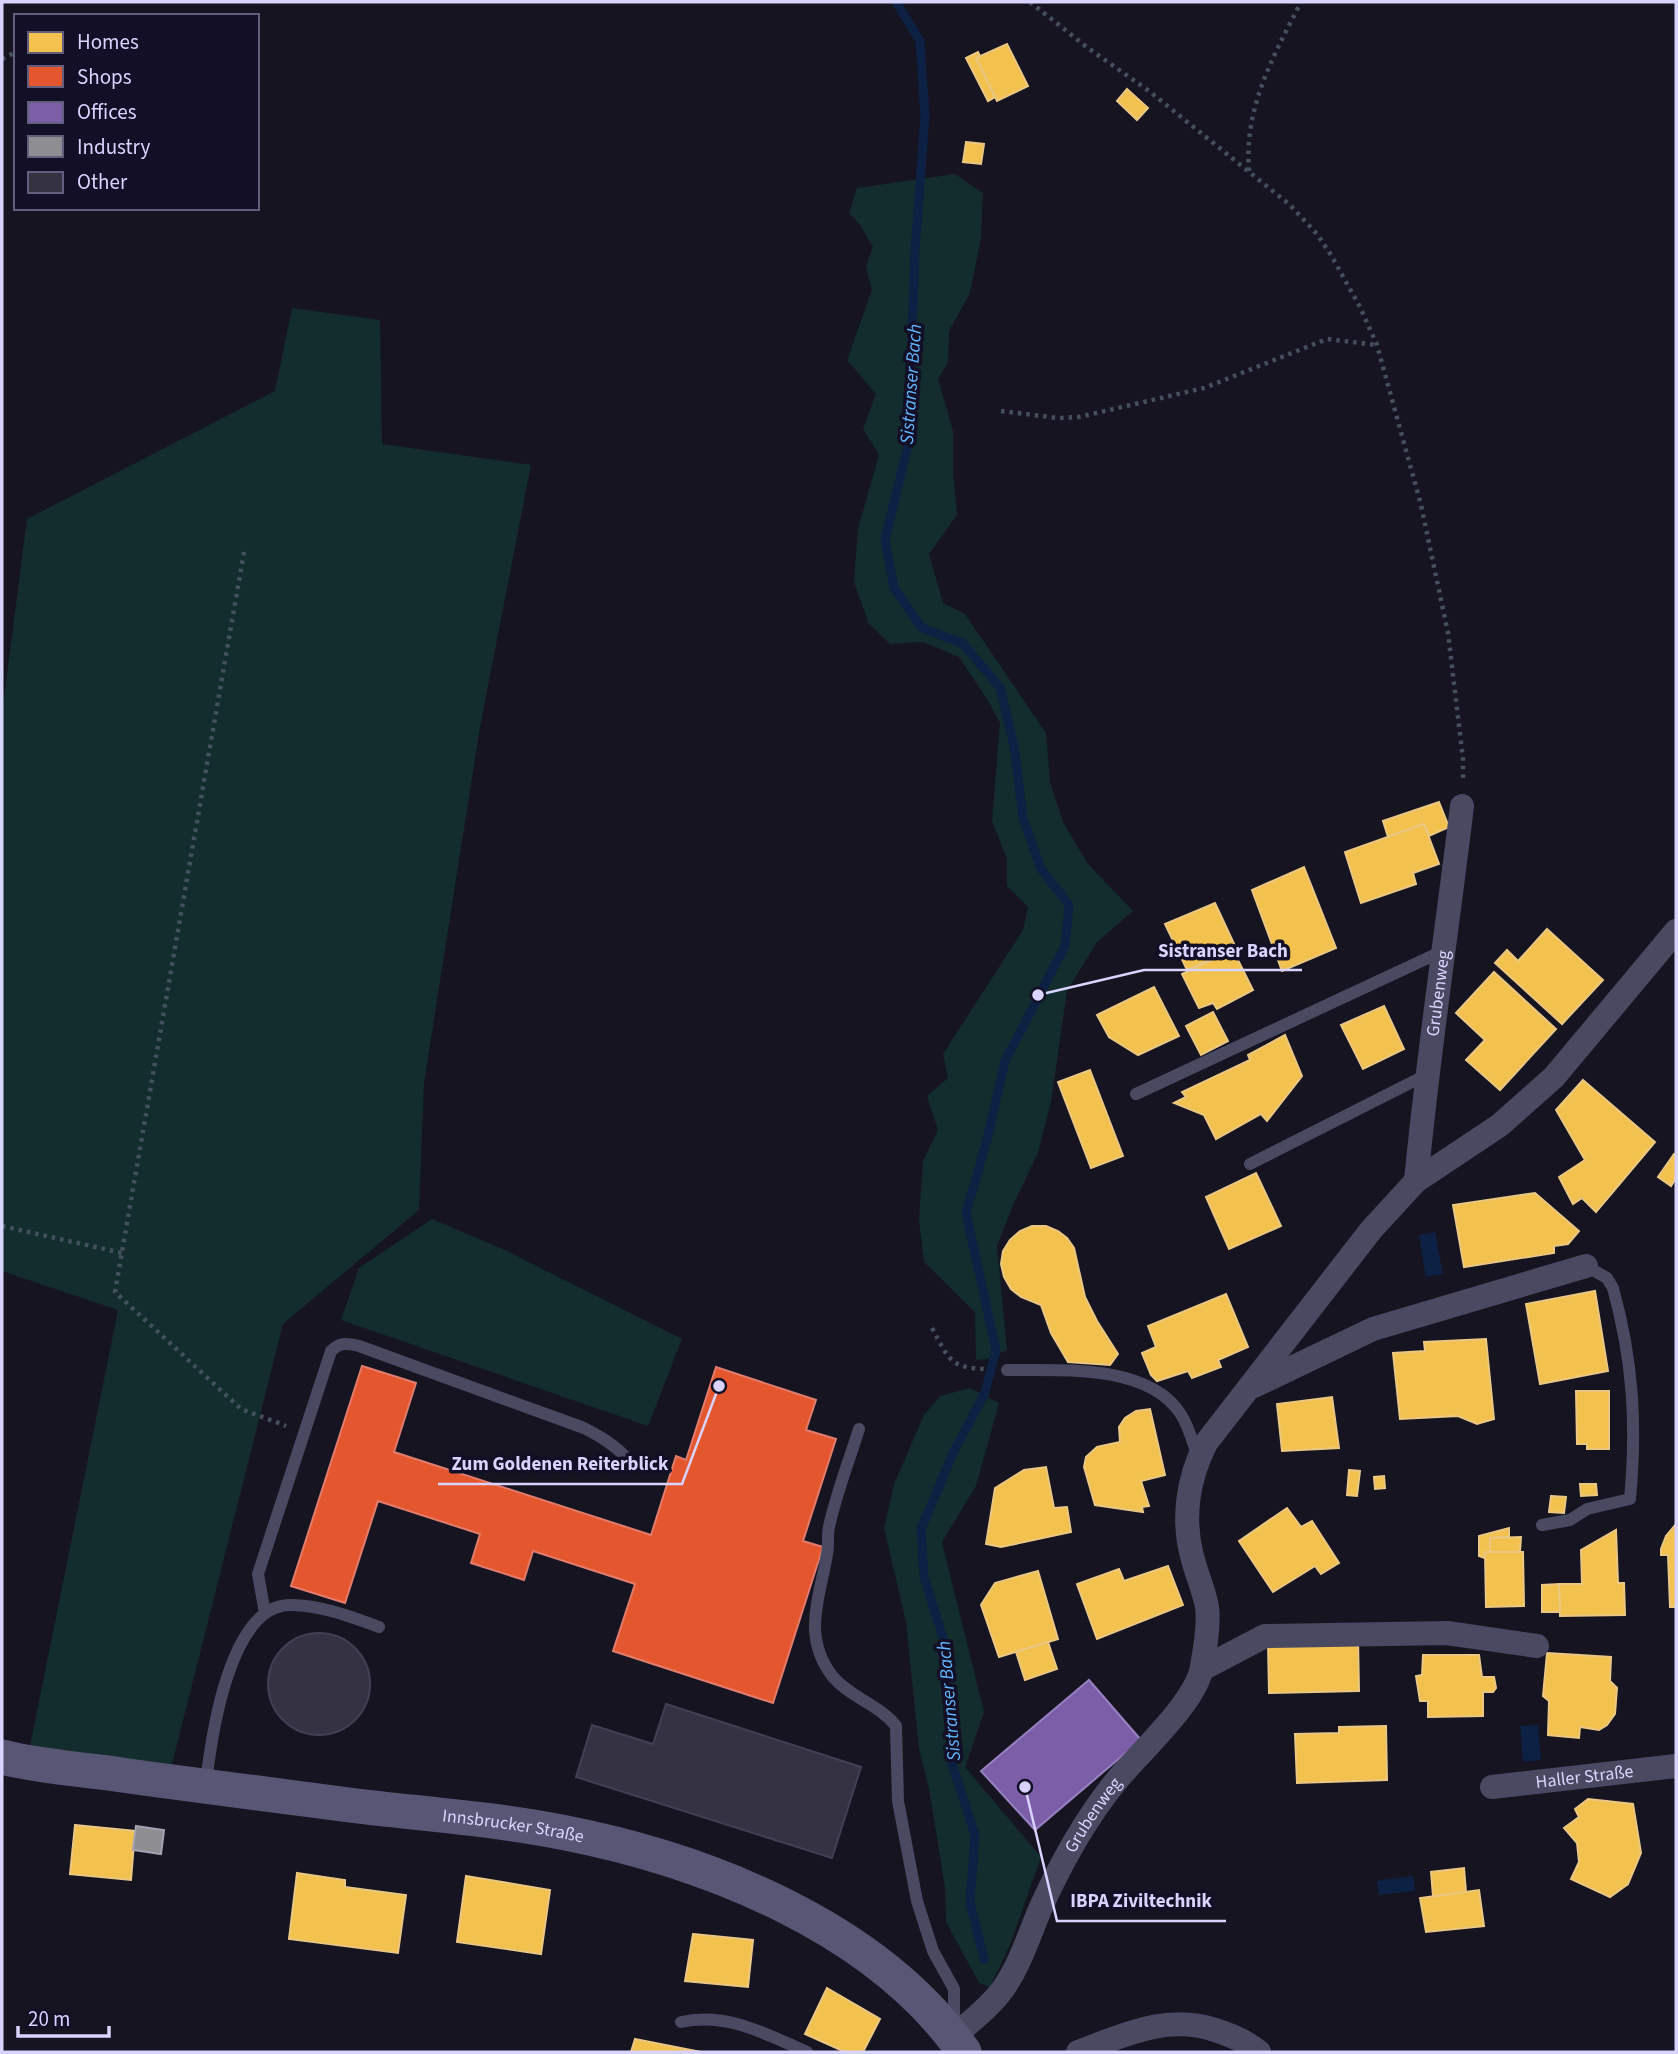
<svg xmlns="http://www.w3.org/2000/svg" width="1678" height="2054" font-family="'Source Sans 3',sans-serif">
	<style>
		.green { fill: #132c2d }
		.water { fill: #0d2144 }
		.homes { fill: #f2c14e; stroke: #eac783; stroke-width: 2 }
		.shops { fill: #e4572e; stroke: #e17c6d; stroke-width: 2 }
		.offices { fill: #7b5ea7; stroke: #9781c1; stroke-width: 2 }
		.industry { fill: #8d8d92; stroke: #a4a2b3; stroke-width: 2 }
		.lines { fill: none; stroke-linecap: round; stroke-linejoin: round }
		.stream { stroke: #0d2144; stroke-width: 9 }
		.building { fill: #343243; stroke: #433f54; stroke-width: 2 }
		.path { stroke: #44505f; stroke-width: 4.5; stroke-dasharray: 3.5 5; stroke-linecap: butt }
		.service { stroke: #4a4962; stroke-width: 12 }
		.minor { stroke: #4a4962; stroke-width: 24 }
		.secondary { stroke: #575674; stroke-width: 35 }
		.labels { text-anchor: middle; stroke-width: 7; stroke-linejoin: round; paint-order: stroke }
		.street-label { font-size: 18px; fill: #d9d4ff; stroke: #130f26 }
		.water-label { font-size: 19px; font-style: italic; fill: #62b6ff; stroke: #130f26 }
		.leader { fill: none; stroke: #d9d4ff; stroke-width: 2.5 }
		.callout-dot { fill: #d9d4ff; stroke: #130f26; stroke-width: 2.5 }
		.callout-label { font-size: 19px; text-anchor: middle; font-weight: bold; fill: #d9d4ff; stroke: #130f26; stroke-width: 7; stroke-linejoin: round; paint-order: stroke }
	</style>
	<rect width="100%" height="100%" fill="#161421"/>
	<g class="green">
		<path d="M955,174L983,193L981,238L970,293L949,331L948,362L938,379L953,431V473L957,515L929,554L943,603L965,614L1046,733L1050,782L1063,822L1088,864L1133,911L1097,942L1067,991L1051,1102L1038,1153L1013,1205L997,1246L1007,1350L986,1359L976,1360L975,1312L924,1262L919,1220L923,1161L938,1130L927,1096L948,1078L943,1054L1023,930L1028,907L1007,886V859L992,821L1000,723L987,699L959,657L923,642L890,644L869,624L854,582L858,529L879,455L863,429L876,394L847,360L872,290L866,266L873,247L860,225L849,213L857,188Z"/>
		<path d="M292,308L380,320L382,444L531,465L480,727L424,1083L419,1210L283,1324L170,1772L30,1746L118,1310L2,1271V713L27,519L275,391Z"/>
		<path d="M432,1219L505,1250L682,1339L648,1426L341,1320L359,1268Z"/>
		<path d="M970,1388L999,1403L976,1486L942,1542L984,1712L965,1767L1041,1857L1010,1945L990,1987L979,1983L946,1922L945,1887L929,1789L919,1748L906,1622L884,1528L894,1484L924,1415L940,1396Z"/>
	</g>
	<g class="water">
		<path d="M1435,1232L1443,1274L1426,1277L1419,1235Z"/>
		<path d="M1538,1725L1541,1760L1523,1762L1520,1726Z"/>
		<path d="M1413,1876L1415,1891L1379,1895L1377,1881Z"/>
	</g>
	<g class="homes">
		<path d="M1007,44L1028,86L997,101L976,58Z"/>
		<path d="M978,52L980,56L976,58L995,97L988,101L966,58Z"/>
		<path d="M1127,89L1148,108L1137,120L1117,101Z"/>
		<path d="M966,142L984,144L981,164L963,162Z"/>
		<path d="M1439,802L1449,827L1429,836L1424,824L1388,837L1383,821Z"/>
		<path d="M1424,824L1439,864L1413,873L1416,884L1361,903L1345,852Z"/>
		<path d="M1304,867L1336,948L1282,971L1252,890Z"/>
		<path d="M1215,903L1236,948L1187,970L1165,924Z"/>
		<path d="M1547,929L1603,980L1562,1024L1495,963L1507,950L1518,961Z"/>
		<path d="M1233,950L1253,990L1217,1009L1213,1003L1199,1008L1182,974Z"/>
		<path d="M1494,972L1556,1029L1500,1090L1466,1060L1485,1040L1456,1013Z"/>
		<path d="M1154,987L1179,1036L1138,1055L1109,1037L1097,1015Z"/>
		<path d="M1384,1006L1404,1049L1363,1069L1341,1025Z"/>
		<path d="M1213,1012L1228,1041L1201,1055L1186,1026Z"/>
		<path d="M1285,1035L1302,1076L1267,1121L1261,1114L1216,1139L1204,1115L1174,1103L1186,1097L1182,1092L1250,1060L1248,1055Z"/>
		<path d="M1090,1070L1123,1156L1091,1168L1058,1082Z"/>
		<path d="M1583,1080L1655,1142L1596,1212L1582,1198L1573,1204L1559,1177L1585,1160L1556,1110Z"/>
		<path d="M1674,1154L1676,1156V1178L1671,1186L1658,1177Z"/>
		<path d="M1256,1173L1281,1226L1229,1249L1206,1197Z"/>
		<path d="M1535,1193L1579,1231L1568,1244L1554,1246V1253L1464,1267L1453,1205Z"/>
		<path d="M1032,1226H1046L1058,1231L1067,1238L1074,1248L1085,1297L1097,1321L1118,1354L1110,1365L1068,1362L1051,1333L1041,1305L1021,1297L1011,1289L1004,1277L1001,1264L1003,1251L1010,1240L1020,1231Z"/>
		<path d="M1595,1291L1608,1371L1540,1384L1526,1304Z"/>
		<path d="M1226,1294L1248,1347L1218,1360L1221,1367L1192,1378L1188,1371L1157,1381L1151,1375L1142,1353L1156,1347L1148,1326Z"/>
		<path d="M1486,1339L1494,1419L1477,1424L1458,1416L1400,1419L1393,1353L1425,1351L1424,1342Z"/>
		<path d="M1576,1391H1609V1449H1587V1444H1577Z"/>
		<path d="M1332,1397L1339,1448L1282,1451L1277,1404Z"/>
		<path d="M1150,1409L1165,1475L1141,1481L1149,1506L1142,1507L1143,1512L1095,1505L1084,1467L1086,1457L1097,1447L1120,1442L1119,1427L1125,1418L1136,1411Z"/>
		<path d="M1046,1467L1054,1508L1067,1507L1071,1532L1001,1547L986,1544L995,1488L1024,1470Z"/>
		<path d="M1349,1470L1360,1471L1357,1496L1347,1495Z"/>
		<path d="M1384,1476L1385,1488L1375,1489L1374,1477Z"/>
		<path d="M1580,1484H1596L1597,1495L1581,1496Z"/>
		<path d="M1551,1496L1566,1497L1564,1513L1549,1512Z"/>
		<path d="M1287,1508L1301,1527L1312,1521L1339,1563L1321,1574L1315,1566L1273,1592L1239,1541Z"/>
		<path d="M1676,1524V1607H1670L1668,1555H1661V1549L1666,1536Z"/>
		<path d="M1509,1528V1537L1490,1538V1552H1485V1558L1479,1556V1536Z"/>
		<path d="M1616,1530L1618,1583H1624L1625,1615L1560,1616L1559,1584H1582L1581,1550Z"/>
		<path d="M1521,1537L1520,1552H1490V1538Z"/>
		<path d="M1485,1552H1523L1524,1606L1486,1607Z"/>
		<path d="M1168,1566L1183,1605L1097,1639L1077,1584L1119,1569L1124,1581Z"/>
		<path d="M1038,1571L1058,1639L999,1657L981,1605L995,1583Z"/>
		<path d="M1559,1584L1560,1612H1542V1585Z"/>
		<path d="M1358,1637L1359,1691L1269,1693L1268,1644Z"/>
		<path d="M1048,1642L1057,1669L1025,1680L1016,1652Z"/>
		<path d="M1547,1653L1611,1657L1610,1681L1617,1688L1615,1714L1607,1725L1599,1730L1580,1727L1579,1738L1548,1735L1549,1701L1543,1696Z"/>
		<path d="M1423,1655H1479L1482,1677H1494L1496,1688L1493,1692H1483V1716L1428,1717V1701H1420L1416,1676L1422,1675Z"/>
		<path d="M1386,1726L1387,1780L1297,1783L1295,1734L1339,1733V1727Z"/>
		<path d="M1588,1799L1633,1804L1641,1853L1628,1884L1610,1897L1571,1879L1579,1862L1577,1843L1564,1828L1579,1817L1575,1809Z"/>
		<path d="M75,1825L135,1831L131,1880L70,1874Z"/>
		<path d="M1464,1868L1466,1892L1433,1896L1431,1872Z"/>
		<path d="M297,1873L345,1880V1887L406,1895L398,1953L289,1939Z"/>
		<path d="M466,1876L550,1890L541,1954L457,1942Z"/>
		<path d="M1479,1890L1484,1926L1426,1932L1420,1898Z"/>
		<path d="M693,1934L753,1940L748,1987L685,1981Z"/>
		<path d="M827,1988L880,2019L863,2052H845L805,2034Z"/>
		<path d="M635,2039L701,2052H631Z"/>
	</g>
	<path class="shops" d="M362,1366L416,1383L394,1452L651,1535L676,1456L686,1460L716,1367L816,1400L806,1430L836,1439L803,1541L823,1547L773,1703L613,1651L635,1584L533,1551L524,1580L471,1563L480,1534L378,1501L345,1603L291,1586Z"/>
	<path class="offices" d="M1089,1680L1141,1740L1035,1830L981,1771Z"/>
	<path class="industry" d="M136,1826L164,1830L161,1854L133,1850Z"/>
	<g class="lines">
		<path class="stream" d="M896,2L920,41L925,116L915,252L908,445L885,540L894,588L922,628L962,643L1000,687L1014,746L1023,818L1041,869L1069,905L1065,946L1005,1061L987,1140L966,1213L996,1350L985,1393L954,1451L921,1529L924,1577L944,1641L952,1764L975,1835L970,1903L984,1959"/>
	</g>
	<g class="building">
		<circle cx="319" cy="1684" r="51"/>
		<path d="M666,1704L861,1767L832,1858L576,1777L592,1725L653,1744Z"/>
	</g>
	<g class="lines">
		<g class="path">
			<path d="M1030,2L1088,48L1149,91L1290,205L1317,234L1331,255L1360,307L1377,345L1421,505L1448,633L1463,759V780"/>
			<path d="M2,59L16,52"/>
			<path d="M1249,171C1244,107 1273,57 1301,2"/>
			<path d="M1001,411L1058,418L1079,417L1204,388L1327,339L1377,345"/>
			<path d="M244,552L115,1292L241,1409L286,1426"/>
			<path d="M2,1226L122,1253"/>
			<path d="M932,1328C949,1359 949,1368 987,1369"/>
		</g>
		<g class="service">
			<path d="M1136,1094L1445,950"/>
			<path d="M1250,1164L1426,1075"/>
			<path d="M1007,1370C1059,1371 1146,1363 1180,1413C1189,1426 1193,1443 1198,1458"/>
			<path d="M859,1429C849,1461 836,1494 829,1527C827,1536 829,1545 827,1554C820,1598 801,1636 833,1677C851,1698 880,1705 896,1726L898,1801L917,1901L933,1951L954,1989V2030"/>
			<path d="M1542,1525L1570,1520L1587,1509L1630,1499C1637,1424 1633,1361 1613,1288L1607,1278L1586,1266"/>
			<path d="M265,1613L258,1574L331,1351C340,1342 347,1343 359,1346L584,1428C604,1438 621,1449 634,1467"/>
			<path d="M206,1783C211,1739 229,1604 291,1605C320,1605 352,1617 379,1627"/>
			<path d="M681,2022C727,2012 766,2034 807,2052"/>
		</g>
		<g class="minor">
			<path id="s1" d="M1416,1181C1428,1055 1447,931 1462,806"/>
			<path d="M1254,1386L1373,1329L1586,1266"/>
			<path d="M1202,1669L1265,1636L1447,1633L1537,1646"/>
			<path id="s2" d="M1492,1787L1676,1766"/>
			<path id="s3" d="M953,2037C970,2022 990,2007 1003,1989C1020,1965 1029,1935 1041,1907C1062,1861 1085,1819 1117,1780C1140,1752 1198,1700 1202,1666C1205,1650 1209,1622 1207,1607C1204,1590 1196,1573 1192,1556C1182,1518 1188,1478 1206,1443L1371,1230L1416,1181L1500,1125L1554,1077L1676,931"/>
			<path d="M1078,2052C1124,2035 1166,2014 1215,2030C1231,2035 1246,2041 1259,2052"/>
		</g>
		<path class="secondary" id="s4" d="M2,1757C40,1767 82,1769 122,1775C200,1786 278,1796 357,1806C425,1814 494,1819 561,1832C706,1860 877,1927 964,2052"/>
	</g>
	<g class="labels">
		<g class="street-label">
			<text dy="6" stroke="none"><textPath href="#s1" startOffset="189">Grubenweg</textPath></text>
			<text dy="6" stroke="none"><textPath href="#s2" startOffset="93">Haller Straße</textPath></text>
			<text dy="6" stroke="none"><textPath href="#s3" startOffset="266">Grubenweg</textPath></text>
			<text dy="6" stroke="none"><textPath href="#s4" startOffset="516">Innsbrucker Straße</textPath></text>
		</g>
		<g class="water-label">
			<text transform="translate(910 384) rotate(-86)" y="7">Sistranser Bach</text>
			<text transform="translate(948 1701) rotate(-95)" y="7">Sistranser Bach</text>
		</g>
	</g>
	<path class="leader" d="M1038 995L1144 970H1302M719 1386L682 1484H438M1025 1787L1057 1921H1226"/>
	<g class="callout-dot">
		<circle cx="1038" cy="995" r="7"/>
		<circle cx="719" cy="1386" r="7"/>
		<circle cx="1025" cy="1787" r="7"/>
	</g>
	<g class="callout-label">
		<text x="1223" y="957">Sistranser Bach</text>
		<text x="560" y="1470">Zum Goldenen Reiterblick</text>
		<text x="1141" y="1907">IBPA Ziviltechnik</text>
	</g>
	<rect width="1678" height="2054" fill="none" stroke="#d9d4ff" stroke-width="7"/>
	<rect x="14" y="14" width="245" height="196" fill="#130f26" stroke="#625e7d" stroke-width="2"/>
	<rect x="28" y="32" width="35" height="21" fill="#f2c14e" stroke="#625e7d" stroke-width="2"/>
	<text x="77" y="49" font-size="21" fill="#d9d4ff">Homes</text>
	<rect x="28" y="66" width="35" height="21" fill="#e4572e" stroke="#625e7d" stroke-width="2"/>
	<text x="77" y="84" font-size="21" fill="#d9d4ff">Shops</text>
	<rect x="28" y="102" width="35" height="21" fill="#7b5ea7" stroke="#625e7d" stroke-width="2"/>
	<text x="77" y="119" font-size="21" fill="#d9d4ff">Offices</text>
	<rect x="28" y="136" width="35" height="21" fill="#8d8d92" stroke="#625e7d" stroke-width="2"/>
	<text x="77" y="154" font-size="21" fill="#d9d4ff">Industry</text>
	<rect x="28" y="172" width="35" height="21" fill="#343243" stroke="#625e7d" stroke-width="2"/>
	<text x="77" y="189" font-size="21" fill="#d9d4ff">Other</text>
	<path d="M18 2026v10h91v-10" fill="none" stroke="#d9d4ff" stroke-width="3.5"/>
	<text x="28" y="2026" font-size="21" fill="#d9d4ff" stroke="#130f26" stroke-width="5" paint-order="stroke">20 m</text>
</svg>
